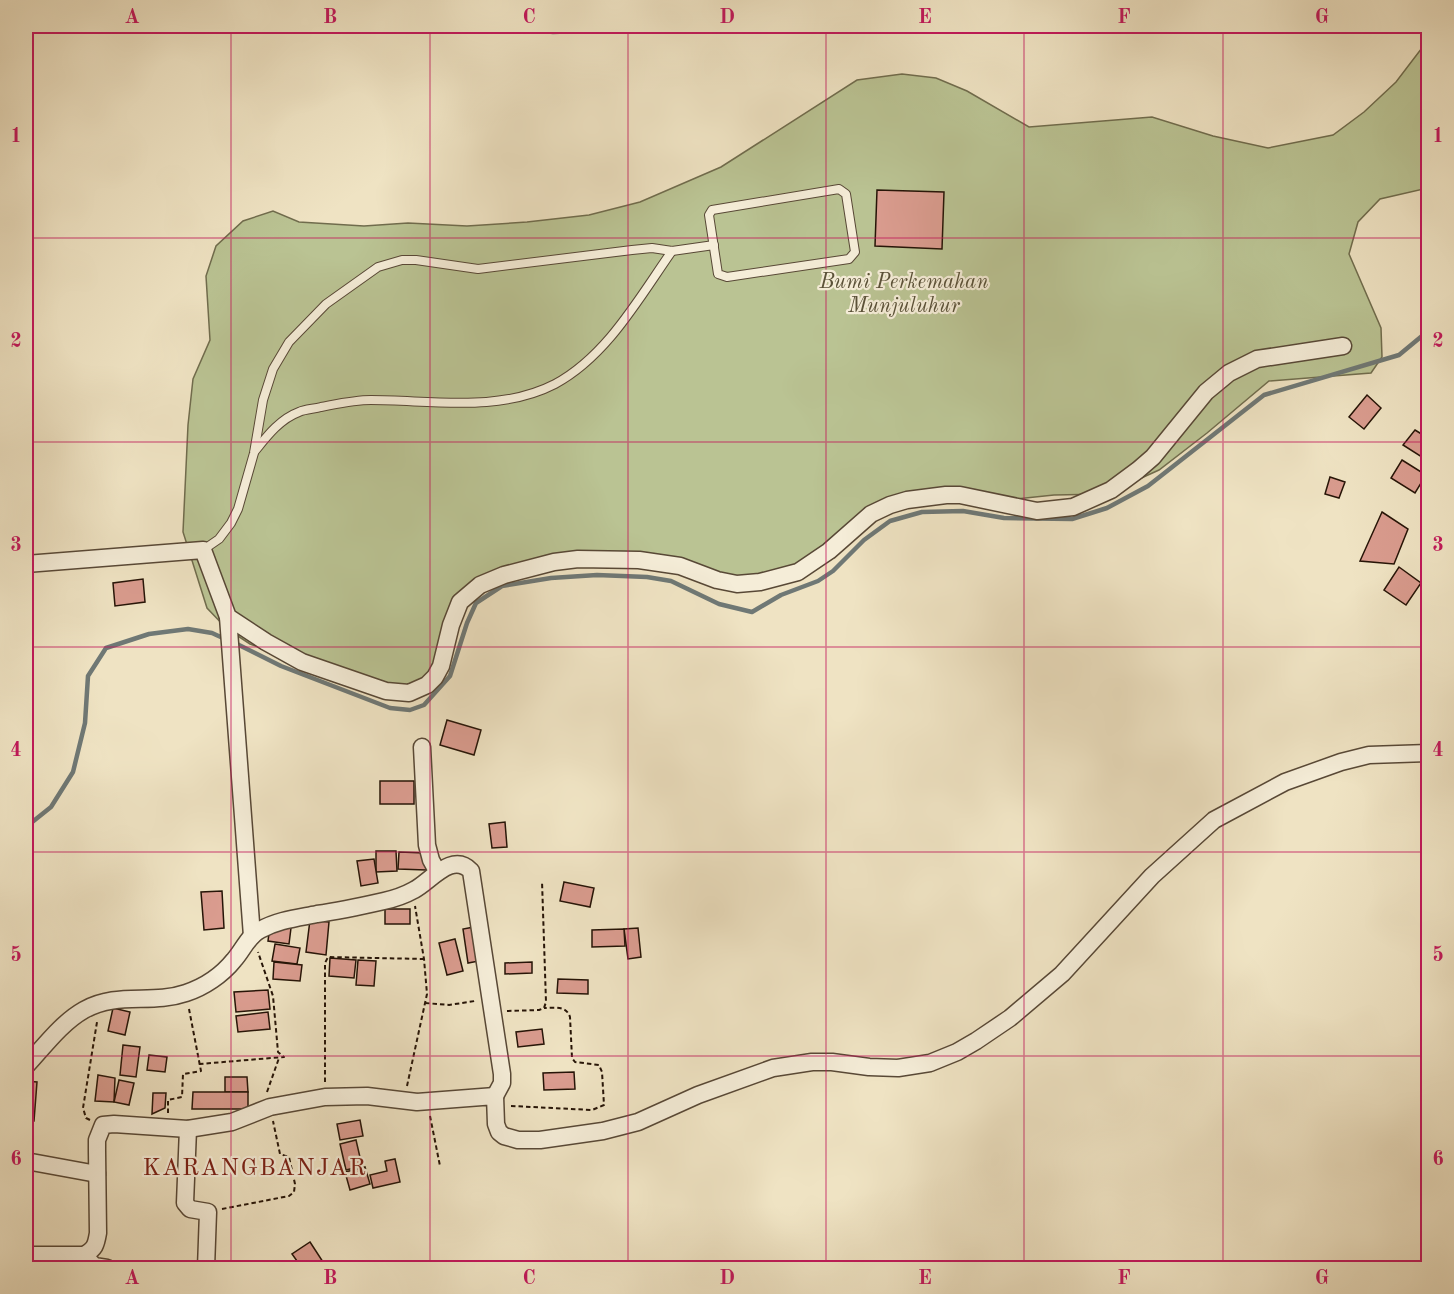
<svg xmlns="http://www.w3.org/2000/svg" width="1454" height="1294" font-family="'Old Standard TT',serif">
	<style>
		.green { fill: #bac393; stroke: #706c4d; stroke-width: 1.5 }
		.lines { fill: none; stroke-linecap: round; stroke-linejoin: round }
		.stream { stroke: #6f7875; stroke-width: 4.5 }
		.building { fill: #da9c8f; stroke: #261407; stroke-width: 1.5 }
		.lane-casing { stroke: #584836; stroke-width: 10 }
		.street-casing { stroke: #584836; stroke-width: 19 }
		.path { stroke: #261407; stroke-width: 2; stroke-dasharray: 4.5 3; stroke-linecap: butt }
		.lane { stroke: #f5edd8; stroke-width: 8 }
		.street { stroke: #f5edd8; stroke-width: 16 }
		.grid { fill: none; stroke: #c2185b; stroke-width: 1.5; stroke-opacity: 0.55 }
		.labels { text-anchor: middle; stroke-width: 4.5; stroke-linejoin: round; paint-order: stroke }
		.park-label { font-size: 21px; font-style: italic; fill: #5a5138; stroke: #f5edd8 }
		.quarter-label { font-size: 24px; letter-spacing: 1.5px; fill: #7a1f14; stroke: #f5edd8 }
		.neatline { fill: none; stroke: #c2185b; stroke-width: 2 }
		.grid-label { font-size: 20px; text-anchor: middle; font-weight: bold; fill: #c2185b }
	</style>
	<rect width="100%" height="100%" fill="#efe3c3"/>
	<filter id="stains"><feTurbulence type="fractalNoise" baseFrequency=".00333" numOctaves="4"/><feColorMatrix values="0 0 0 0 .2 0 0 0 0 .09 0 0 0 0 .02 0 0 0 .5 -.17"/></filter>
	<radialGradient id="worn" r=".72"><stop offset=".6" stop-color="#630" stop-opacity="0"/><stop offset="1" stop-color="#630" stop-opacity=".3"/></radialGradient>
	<path class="green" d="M1428,40V188L1380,199L1358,222L1349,254L1381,328L1382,357L1371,373L1269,381L1207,433L1159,470L1106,494L1054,495L978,503L911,499L769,586L628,557L541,558L475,586L446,645L423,685L393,695L277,654L250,644L227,629L207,608L183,532L188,425L193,379L210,340L206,276L216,246L243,221L273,211L299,222L364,226L408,223L467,226L527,222L589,215L640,202L721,167L857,80L902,74L936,78L967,91L1029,127L1152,117L1213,136L1268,148L1333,135L1364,112L1396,82Z"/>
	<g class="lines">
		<g class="stream">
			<path d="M508,26L553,32L580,31L599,26"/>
			<path d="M233,642L281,666L390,708L410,710L424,705L450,676L467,623L476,603L502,586L551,578L597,575L647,577L671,581L719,604L752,612L781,595L818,581L833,571L864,540L890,521L922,512L963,511L1004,518L1072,519L1107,508L1148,486L1264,395L1399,355L1428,331"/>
			<path d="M26,827L51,807L73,772L85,723L88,676L106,648L149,634L188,629L212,633L225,639"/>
		</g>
	</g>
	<g class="building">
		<path d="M877,190L944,192L942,249L875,246Z"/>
		<path d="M1367,395L1381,408L1364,429L1349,417Z"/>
		<path d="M1415,430L1428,438V461L1403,445Z"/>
		<path d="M1402,460L1426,475L1415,493L1391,478Z"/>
		<path d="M1330,477L1345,482L1339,498L1325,494Z"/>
		<path d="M1428,505V529L1421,527Z"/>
		<path d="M1382,512L1408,529L1394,564L1360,561Z"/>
		<path d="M1399,567L1421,583L1406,605L1384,590Z"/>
		<path d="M143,579L145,602L115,606L113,583Z"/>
		<path d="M447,720L481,730L474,755L440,745Z"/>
		<rect x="380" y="781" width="34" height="23"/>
		<path d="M505,822L507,847L492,848L489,824Z"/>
		<path d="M376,851H396L397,871L376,872Z"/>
		<path d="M399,852L426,853V870L398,869Z"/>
		<path d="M374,859L378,883L361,886L357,861Z"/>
		<path d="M564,882L594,888L590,907L560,901Z"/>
		<path d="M222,891L224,928L204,930L201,892Z"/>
		<rect x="385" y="909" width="25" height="15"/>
		<path d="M310,920L329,922L326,955L306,952Z"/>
		<path d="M270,925L291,928L289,944L268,941Z"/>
		<path d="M474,927L479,961L468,963L463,929Z"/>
		<path d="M638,928L641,957L628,959L624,929Z"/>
		<path d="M624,929L625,946L592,947V930Z"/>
		<path d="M455,939L463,971L447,975L439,943Z"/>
		<path d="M275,944L300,948L297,964L272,961Z"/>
		<path d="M330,958L356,960L354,978L329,976Z"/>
		<path d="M358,960L376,961L374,986L356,985Z"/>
		<path d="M274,962L302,965L300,981L273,979Z"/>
		<path d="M532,962V973L505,974V963Z"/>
		<path d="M558,979L588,980V994L557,993Z"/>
		<path d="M268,990L270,1009L236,1012L234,992Z"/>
		<path d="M113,1008L130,1012L125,1035L108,1031Z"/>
		<path d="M268,1012L270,1029L238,1032L236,1016Z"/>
		<path d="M542,1029L544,1044L518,1047L516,1032Z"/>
		<path d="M123,1045L140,1047L136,1077L120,1075Z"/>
		<path d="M149,1055L167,1057L165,1072L147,1070Z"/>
		<path d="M574,1072L575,1089L544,1090L543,1073Z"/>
		<path d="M98,1075L115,1078L114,1102L95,1101Z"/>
		<path d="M225,1077H247L248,1092H225Z"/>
		<path d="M119,1080L134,1083L129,1105L114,1102Z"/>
		<path d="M26,1081L37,1082L34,1121H26Z"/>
		<path d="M193,1092H248V1109H192Z"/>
		<path d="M153,1093H166L165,1108L152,1114Z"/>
		<path d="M360,1120L363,1136L340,1140L337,1124Z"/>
		<path d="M356,1140L362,1166L346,1170L340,1144Z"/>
		<path d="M395,1159L400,1182L373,1188L370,1175L387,1171L385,1161Z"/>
		<path d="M365,1167L370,1184L350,1190L345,1172Z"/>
		<path d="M310,1242L325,1265L320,1268H302L292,1254Z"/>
	</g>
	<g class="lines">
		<g class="lane-casing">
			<g id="lane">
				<path d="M839,189L846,194L855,252L849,259L727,277L718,274L709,215L712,210Z"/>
				<path d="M255,451C267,436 280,419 299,412C305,409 314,409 321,407C337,404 354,400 371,400C431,400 499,413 555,384C607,356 639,298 672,251"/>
				<path d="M203,550L219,539L231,523L238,509L254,453L263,400L273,369L289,342L326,304L378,267L402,260H416L478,269L632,250L652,248L672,251L714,245"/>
			</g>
		</g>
		<g class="street-casing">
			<g id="street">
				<path d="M26,564L203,550L228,617L266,642L302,662L386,691L409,693L427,685L435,677L441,666L451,625L460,602L480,585L504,575L554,562L578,559L639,560L680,566L717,580L737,584L760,582L798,572L829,551L871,514L890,505L907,500L946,495H960L1037,511L1073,507L1111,490L1138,470L1153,457L1206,392L1229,373L1257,359L1343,346"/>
				<path d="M228,617L252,936"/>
				<path d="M422,747L427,845L431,860L437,871"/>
				<path d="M26,1066C43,1048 61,1023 84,1010C118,991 151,1005 186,993C204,987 222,975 234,960C243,950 248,936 260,930C278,920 297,918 317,914C339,911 362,906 384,901C393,899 405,895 414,890C430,882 452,851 471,871L502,1074V1083L495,1096"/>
				<path d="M188,1129L185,1203L190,1209L208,1212L206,1268"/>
				<path d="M26,1161L97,1174"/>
				<path d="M26,1255H84C95,1249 96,1245 98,1233L97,1151V1140L103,1125L114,1124L188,1129L232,1122L270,1107L325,1097L367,1096L417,1102L495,1096L496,1124L499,1132L504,1136L518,1140H540L603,1131L638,1122L698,1095L773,1068L812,1062H832L869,1067L898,1068L930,1063L957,1052L976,1041L1010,1018L1062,974L1152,876L1214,820L1285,782L1341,762L1369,755L1428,753"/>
				<path d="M84,1255L94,1266L107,1268"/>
			</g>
		</g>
		<g class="path">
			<path d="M425,1003L449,1005L475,1001"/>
			<path d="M507,1011L539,1010L544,1008L546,1002L542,881"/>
			<path d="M199,1064L284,1057L278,1052L273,996L258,952"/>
			<path d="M325,1082V963L328,957L424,959"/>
			<path d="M407,1086L427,994L424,959L415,906"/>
			<path d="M267,1092L279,1058"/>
			<path d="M511,1106L592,1110L604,1105L602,1072L599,1065L575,1062L572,1058L570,1017C566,1005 555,1008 544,1008"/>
			<path d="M168,1113V1100L182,1097L183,1074L201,1071L189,1009"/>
			<path d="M430,1116L440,1166"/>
			<path d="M90,1120L86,1118L83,1108L97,1022"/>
			<path d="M222,1209L289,1196L294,1192L295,1184L289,1157L280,1154L273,1121"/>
		</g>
		<use href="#lane" class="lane"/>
		<use href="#street" class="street"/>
	</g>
	<path class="grid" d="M231,26V1268M430,26V1268M628,26V1268M826,26V1268M1024,26V1268M1223,26V1268M26,238H1428M26,442H1428M26,647H1428M26,852H1428M26,1056H1428"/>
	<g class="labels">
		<g class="park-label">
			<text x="904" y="288">Bumi Perkemahan<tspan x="904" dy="24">Munjuluhur</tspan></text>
		</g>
		<g class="quarter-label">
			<text x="255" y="1175">KARANGBANJAR</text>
		</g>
	</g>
	<rect width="1454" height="1294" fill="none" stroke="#efe3c3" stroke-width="66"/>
	<rect x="33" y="33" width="1388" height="1228" class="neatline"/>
	<g class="grid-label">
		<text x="132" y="23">A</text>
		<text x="330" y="23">B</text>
		<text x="529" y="23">C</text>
		<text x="727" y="23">D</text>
		<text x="925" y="23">E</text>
		<text x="1124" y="23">F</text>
		<text x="1322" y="23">G</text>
		<text x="16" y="142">1</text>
		<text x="1438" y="142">1</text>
		<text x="16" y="347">2</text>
		<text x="1438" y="347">2</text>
		<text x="16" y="551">3</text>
		<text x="1438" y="551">3</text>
		<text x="16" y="756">4</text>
		<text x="1438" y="756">4</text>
		<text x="16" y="961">5</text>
		<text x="1438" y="961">5</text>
		<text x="16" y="1165">6</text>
		<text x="1438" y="1165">6</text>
		<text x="132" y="1284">A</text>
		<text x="330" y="1284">B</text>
		<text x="529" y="1284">C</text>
		<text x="727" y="1284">D</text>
		<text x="925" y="1284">E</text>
		<text x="1124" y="1284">F</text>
		<text x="1322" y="1284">G</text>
	</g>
	<rect width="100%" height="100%" filter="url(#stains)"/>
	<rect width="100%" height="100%" fill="url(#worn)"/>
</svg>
